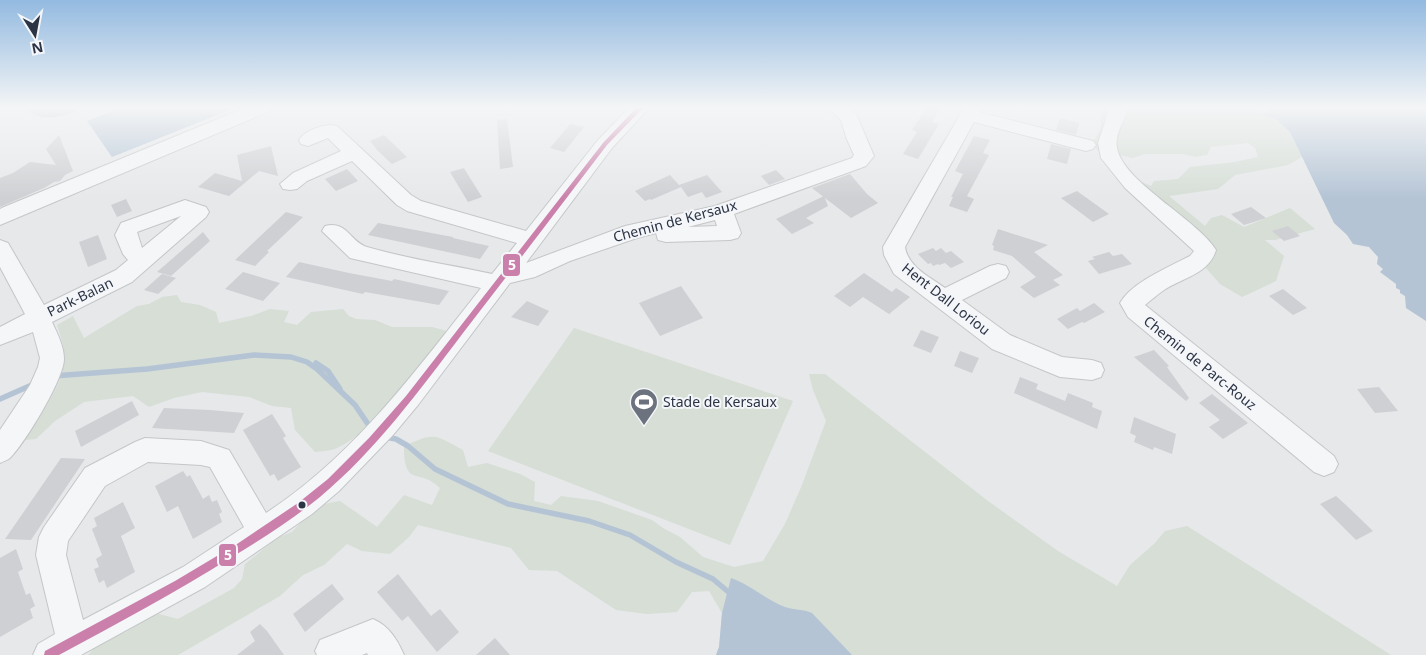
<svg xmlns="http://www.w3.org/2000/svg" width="1426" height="655" font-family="'Noto Sans',sans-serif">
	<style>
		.green { fill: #d6ded6 }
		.water { fill: #b4c4d5 }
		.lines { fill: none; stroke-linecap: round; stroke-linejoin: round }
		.stream { stroke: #b4c4d5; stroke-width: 5.5 }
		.building { fill: #ced0d3 }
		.minor-casing { stroke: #c4c6c8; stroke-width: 2 }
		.minor { fill: #f5f6f7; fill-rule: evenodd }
		.bus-1-casing { stroke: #f4f6f9; stroke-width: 3 }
		.bus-1 { fill: #ca80aa; fill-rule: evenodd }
		.bus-dot { fill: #2b3445; stroke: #f4f6f9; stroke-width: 2 }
		.labels { text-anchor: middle; stroke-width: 4; stroke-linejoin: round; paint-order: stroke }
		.street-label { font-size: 14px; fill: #2b3445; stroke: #f4f6f9 }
		.poi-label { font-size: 14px; fill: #2b3445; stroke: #f4f6f9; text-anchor: start }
		.line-badge { stroke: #f4f6f9; stroke-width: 2 }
		.badge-label { font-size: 14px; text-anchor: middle; font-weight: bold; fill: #fff }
	</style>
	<rect width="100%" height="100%" fill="#e6e8ea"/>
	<g class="green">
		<path d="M1112,107H1251C1260,113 1268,114 1276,119C1290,127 1296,144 1302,157L1288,165L1235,175L1218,189L1169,196L1205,226L1211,218L1222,215L1244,227L1290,208L1315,229L1275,240H1265L1284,256L1276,281L1242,297L1220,284L1205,267L1197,250L1127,176L1151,186L1154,181L1178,179L1190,167L1235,162L1258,157L1255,148L1248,143L1211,147L1207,155L1196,157L1183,154H1145L1133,158L1098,151L1092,143L1101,128V111Z"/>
		<path d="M177,295L181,302L200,305L216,312L219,323L251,316L270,309L289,311L284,322L297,325L311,312L343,309L349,316L356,319L375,320L392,327H432L447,331C418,369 381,427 337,448C331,451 322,451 315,452L295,430L291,408L272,406L249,397L202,392L174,398L149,407L133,396L84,402L55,421L36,439L24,440C36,421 62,386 64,364C66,350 61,338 57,325L73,316L84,338L137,306L149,304L162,297Z"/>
		<path d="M574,328L793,401L730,545L488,451Z"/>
		<path d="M809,374H825L988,501L1058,551L1117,586L1130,565L1154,544L1165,531L1187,526L1391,655H716L719,647L722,613L709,591L692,592L677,612L647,614L616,610L557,571L529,570L511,548L418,525L409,537L390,554L362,551L347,544L324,565L303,575L280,596L178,655H88L100,642L126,632L155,613L178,619L234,588L242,579L245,564L277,538L292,532L304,519L324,504L340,501L377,527L404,495L432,505L440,488C419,467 404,489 404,446C435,432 434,434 463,450L468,467L487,463L520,474L535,482L534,501L551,505L561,496L598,501L652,520L663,528L680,537L703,557L734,567L763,561L785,524L802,485L826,421L813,390Z"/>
	</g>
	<g class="water">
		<path d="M27,107H86C70,115 44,124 29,111L26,112Z"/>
		<path d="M122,107H237L112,157L87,121Z"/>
		<path d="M1271,107H1426V321L1406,308L1405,296L1400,293V290L1396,288V284L1380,272L1383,269L1377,264L1378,257L1369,247L1353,244L1347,235L1334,223L1290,132L1276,119L1263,115Z"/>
		<path d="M731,578C751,585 766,600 785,607C795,610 803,609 812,613L852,655H716L719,647L722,613Z"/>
	</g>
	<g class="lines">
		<g class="stream">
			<path d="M316,363L328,371L340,389"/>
			<path d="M53,376L147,369L254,355L291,357L307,362L317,369L355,405L372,430"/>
			<path d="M0,399L34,384"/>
			<path d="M385,437L396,439L408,446L435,469L508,504L589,521L630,535L676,562L713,579L732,595"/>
		</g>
	</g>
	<g class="building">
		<path d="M927,107H941L932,122L939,124L918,159L903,154L917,132L912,130Z"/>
		<path d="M1060,118L1079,123L1076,135L1056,130Z"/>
		<path d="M507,119L513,167L500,169L497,120Z"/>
		<path d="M570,124L584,127L564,152L550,148Z"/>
		<path d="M59,135L73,171L65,175L60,181L54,182L44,188L0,207V178L13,173L30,162L56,165L46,149Z"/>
		<path d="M384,135L407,157L392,164L377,150L370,141Z"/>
		<path d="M974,136L990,140L983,153L989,155L967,196L974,199L967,212L949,206L953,197H951L963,174L955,171Z"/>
		<path d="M1051,144L1071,149L1067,164L1047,159Z"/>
		<path d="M271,146L278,176L259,171L229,196L198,187L215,173L242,181L237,155Z"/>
		<path d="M464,168L465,170L482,197L468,202L450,172Z"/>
		<path d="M347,169L358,181L336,191L325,179Z"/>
		<path d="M776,170L785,179L769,185L761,176Z"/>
		<path d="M850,174L867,194L878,203L851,218L812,188Z"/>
		<path d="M670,175L679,185L707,175L722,192L706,198L702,192L688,197L681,187L651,200L650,199L645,201L635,191Z"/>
		<path d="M1077,191L1109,214L1093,222L1061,198Z"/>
		<path d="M824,196L828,206L806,218L814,223L792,234L776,219Z"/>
		<path d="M126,199L132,211L117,217L111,205Z"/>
		<path d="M1251,207L1266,218L1244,225L1231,214Z"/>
		<path d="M286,212L303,217L267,251L269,252L255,266L235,260Z"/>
		<path d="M378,223L453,237V238L489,246L480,259L368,235Z"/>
		<path d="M1288,226L1300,236L1284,241L1272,231Z"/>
		<path d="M998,229L1048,245L1034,252L1063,275L1053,280L1060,285L1034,298L1020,287L1036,277L1012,256L993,250L994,246L992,245Z"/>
		<path d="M203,232L210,241L171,276L157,272Z"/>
		<path d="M98,235L107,259L88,267L79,242Z"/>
		<path d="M933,248L936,251L941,248L946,253L951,251L964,262L951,268L945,263L939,265L938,264L933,266L931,263L928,264L918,254Z"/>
		<path d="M1109,252L1113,256L1122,254L1132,264L1099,274L1088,261L1095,259L1092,257Z"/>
		<path d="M299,262L349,273L392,281L394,279L449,291L439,305L365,292L363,294L286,277Z"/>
		<path d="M243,272L280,283L263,301L225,289Z"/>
		<path d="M864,273L892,292L896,288L910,297L889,314L863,297L850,307L834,296Z"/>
		<path d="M162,274L176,278L158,294L144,290Z"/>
		<path d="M681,286L703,318L660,336L639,303Z"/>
		<path d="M1283,289L1307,308L1293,315L1269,296Z"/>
		<path d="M527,301L549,311L538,326L511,317Z"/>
		<path d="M1094,303L1105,312L1084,323L1082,322L1068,329L1057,319L1077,308L1080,311Z"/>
		<path d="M921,330L939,337L931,353L913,346Z"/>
		<path d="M1154,350L1169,366L1167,367L1189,398L1186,401L1134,357Z"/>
		<path d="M960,351L979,358L972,373L954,366Z"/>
		<path d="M1020,377L1038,384L1036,389L1065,401L1068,393L1093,403L1092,407L1102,411L1097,429L1014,393Z"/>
		<path d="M1379,387L1398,411L1375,413L1357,389Z"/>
		<path d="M1212,394L1248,423L1223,439L1209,427L1220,420L1199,403Z"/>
		<path d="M132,401L139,415L81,447L75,431Z"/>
		<path d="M164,408L210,410L244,413L234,433L152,428Z"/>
		<path d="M272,414L286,436L283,438L301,467L278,481L274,474L270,476L243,430Z"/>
		<path d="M1134,417L1176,434L1172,454L1154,447L1153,450L1134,442L1136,436L1130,433Z"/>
		<path d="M61,458L85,459L31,540L5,539Z"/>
		<path d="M183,471L187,477L190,475L203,499L209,495L212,502L217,500L222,512L219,514L222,522L193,539L178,506L167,512L155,486Z"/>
		<path d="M1336,496L1346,505L1373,531L1356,540L1320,504Z"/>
		<path d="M123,502L135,528L121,536L135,572L107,588L104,580L99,583L94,569L99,567L96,559L102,555L92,529L97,526L94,518Z"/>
		<path d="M16,549L23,569L18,572L26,595L30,593L35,606L30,609L33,618L0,637V558Z"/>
		<path d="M398,574L431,616L440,609L459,632L437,652L408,616L402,621L377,592Z"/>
		<path d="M332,584L344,599L305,632L293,614Z"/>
		<path d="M260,624L267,631L284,655H237L255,641L250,632Z"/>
		<path d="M495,638L510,655H476Z"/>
	</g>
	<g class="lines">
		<g class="minor-casing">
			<g id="minor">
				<path d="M247,107H273L270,111L0,225V209L4,207Z"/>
				<path d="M630,107H650L612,148L526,263L625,226L715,206L852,158L854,155L846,137L841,120L828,107H848L856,114L874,156L866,166L734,214L741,233L738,238L730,240L666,242L658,240L656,233L637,238L570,261L535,277L510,283L418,405L393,435L339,491L312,514L205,587L81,655H33L38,644L55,634L36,555L39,537L44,527L85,468L135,442L145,438L201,441L229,450L266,513C355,455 417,369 481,288L350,258L322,231L325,226C347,220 350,242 367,247C408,259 451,265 492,274L517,243L407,211L397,205L352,161L307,181L297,189L290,190L283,189L280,184L293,173L341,151L328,138L308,146L301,144L299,140C305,130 326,123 337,126L411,195L421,201L526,231L598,140ZM715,220L717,226L688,227ZM148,462L201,465L210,467L244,527L183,567L83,620L66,555L68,541L105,486Z"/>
				<path d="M962,107H980L979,112L1093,141L1096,145L1093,149L1086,151L974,122L905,247C908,267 930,277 945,288L990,266L998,264L1006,266L1009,272L1006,278L962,300L1010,335L1062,357L1092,360L1101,363L1104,370L1101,377L1092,380L1060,377L992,349L894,274L884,255L883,247L960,115Z"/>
				<path d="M1110,107H1128C1125,120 1114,135 1117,148C1123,182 1197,219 1216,250C1209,274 1182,278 1164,290C1157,295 1151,300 1145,305L1334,456L1338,464L1334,472L1324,476L1314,472L1128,317L1120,303C1132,282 1169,267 1190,256L1194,251L1125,188L1101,158L1098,143Z"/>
				<path d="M185,200L206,207L209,212L206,217L132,282L52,322C57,333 64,346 64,359C64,379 25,443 10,458C8,460 4,461 0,463V430L30,385L38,367L40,358L33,332L0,345V327L25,314L0,267V240L8,243L44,305L116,270L128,260L123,254L115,235L121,223ZM181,216L142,248L137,232Z"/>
				<path d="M373,619C389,626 397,639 404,655H368L367,653L362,655H317L315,651L320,640Z"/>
			</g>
		</g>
		<use href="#minor" class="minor"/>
		<g class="bus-1-casing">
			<path id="bus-1" d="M637,107H644L607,145C559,208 511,271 463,333C419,391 376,450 320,497C293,519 262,539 232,557C176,592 117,624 59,655H44L45,651L175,581L237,544L298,503L328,479L369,438L406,396L603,143Z"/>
		</g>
		<use href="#bus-1" class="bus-1"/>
	</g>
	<linearGradient id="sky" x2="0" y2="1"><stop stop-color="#93bae0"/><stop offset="0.54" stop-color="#f4f5f6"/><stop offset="1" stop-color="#f4f5f6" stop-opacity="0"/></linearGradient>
	<rect width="1426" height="199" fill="url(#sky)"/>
	<defs>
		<g id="stadium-pin" transform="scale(1.4375)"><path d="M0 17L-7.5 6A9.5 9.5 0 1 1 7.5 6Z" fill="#6c737f" stroke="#f4f6f9"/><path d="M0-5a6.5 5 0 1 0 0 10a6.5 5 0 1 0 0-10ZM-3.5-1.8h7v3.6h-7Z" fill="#fff"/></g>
	</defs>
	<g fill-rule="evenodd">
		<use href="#stadium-pin" x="644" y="402"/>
	</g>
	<circle class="bus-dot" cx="302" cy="505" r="4.5"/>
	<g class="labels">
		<g class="street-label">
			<text transform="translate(675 221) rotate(-15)" y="5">Chemin de Kersaux</text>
			<text transform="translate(80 297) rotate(-26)" y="5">Park-Balan</text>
			<text transform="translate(946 299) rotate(38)" y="5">Hent Dall Loriou</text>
			<text transform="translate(1200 363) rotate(39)" y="5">Chemin de Parc-Rouz</text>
		</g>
		<g class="poi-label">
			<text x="663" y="407">Stade de Kersaux</text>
		</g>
	</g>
	<g class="line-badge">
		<rect x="502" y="253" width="19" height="24" rx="5" fill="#ca80aa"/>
		<rect x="218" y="543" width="19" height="24" rx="5" fill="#ca80aa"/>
	</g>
	<g class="badge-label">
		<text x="512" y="270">5</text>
		<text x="228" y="560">5</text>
	</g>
	<g transform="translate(35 35) rotate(169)" stroke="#f4f6f9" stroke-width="4" paint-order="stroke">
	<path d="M0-4L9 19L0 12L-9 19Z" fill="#2b3445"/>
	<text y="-8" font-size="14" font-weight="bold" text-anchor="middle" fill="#2b3445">N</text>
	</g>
</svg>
